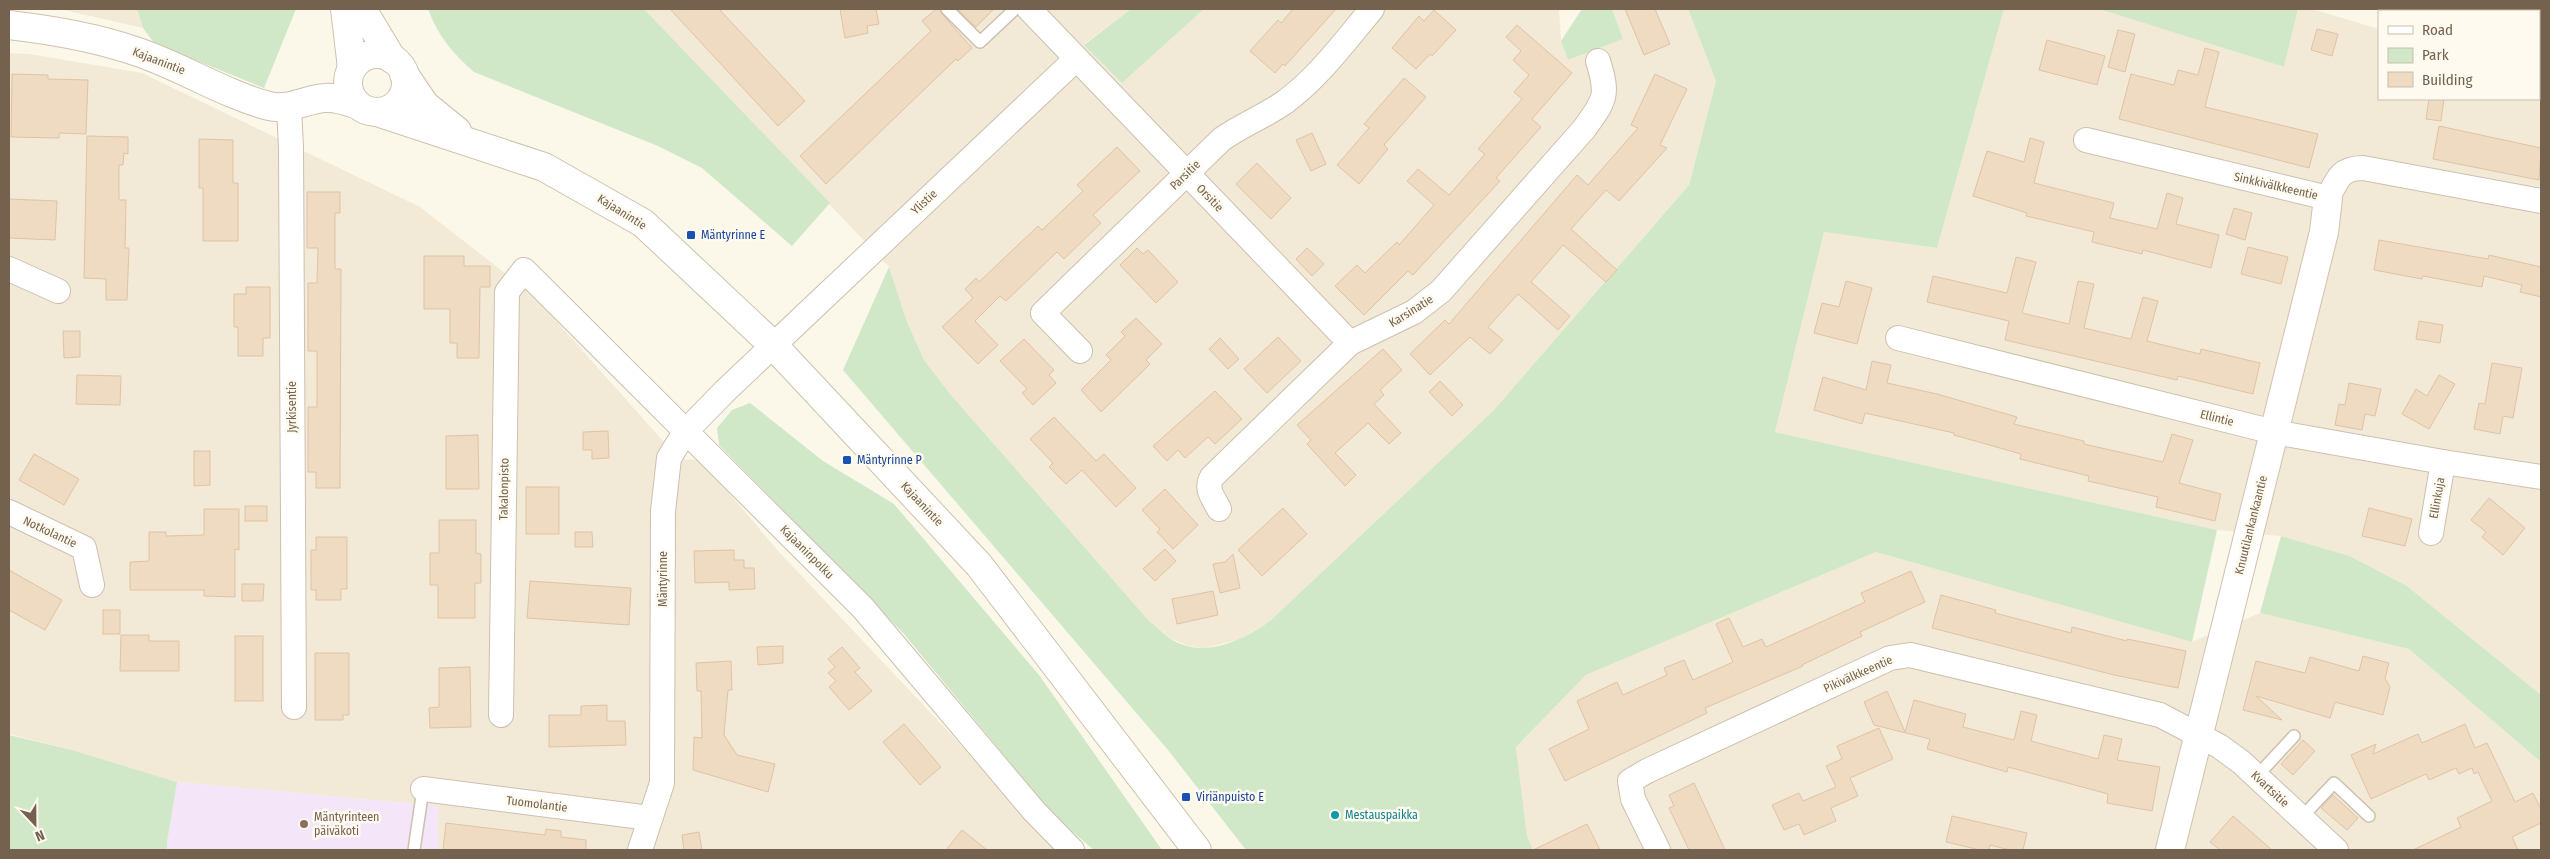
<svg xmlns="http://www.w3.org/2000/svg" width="2550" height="859" font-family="'Fira Sans Condensed',sans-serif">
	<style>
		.residential { fill: #f2ead7 }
		.education { fill: #f4e5f8 }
		.green { fill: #d0e8c8 }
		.building { fill: #efdac2; stroke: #e0c3a4 }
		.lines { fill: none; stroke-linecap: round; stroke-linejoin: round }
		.lane-casing { stroke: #ccc0af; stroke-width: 14 }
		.street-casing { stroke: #ccc0af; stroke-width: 26 }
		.secondary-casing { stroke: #cfc1ad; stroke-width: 30 }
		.lane { stroke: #fff; stroke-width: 11 }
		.street { stroke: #fff; stroke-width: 24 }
		.secondary { stroke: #fff; stroke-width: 28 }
		.transit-dot { fill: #1a4fb4; stroke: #fefaef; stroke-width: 2 }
		.culture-dot { fill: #0f9aa8; stroke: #fefaef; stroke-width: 2 }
		.education-dot { fill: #8d6e63; stroke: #fefaef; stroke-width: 2 }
		.labels { text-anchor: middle; stroke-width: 5; stroke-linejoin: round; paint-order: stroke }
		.street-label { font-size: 12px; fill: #74614e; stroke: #fefaef }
		.transit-label { font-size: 12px; fill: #164399; stroke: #fefaef; text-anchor: start }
		.culture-label { font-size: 12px; fill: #0d838f; stroke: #fefaef; text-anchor: start }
		.education-label { font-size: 12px; fill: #785e54; stroke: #fefaef; text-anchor: start }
	</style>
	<rect width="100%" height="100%" fill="#fbf7e9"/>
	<g class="residential">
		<path d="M60,9H137L143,28Z"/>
		<path d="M644,9H1131L1084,44L1122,83L1204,9H1559L1561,41L1568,60L1623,39L1612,9H1688L1716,81L1689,185L1493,411L1271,620L1241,639L1205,648L1189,646L1172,639L1150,622L951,395L924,360L907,322L889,267Z"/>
		<path d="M2004,9H2099L2284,67L2298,9H2312L2379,29V99H2539V72L2541,73V695L2407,586L2350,556L2281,536L2217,530L1775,432L1824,232L1937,248Z"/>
		<path d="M9,53L29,54L142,73L420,207L533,295L679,459L701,460L779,552L1060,850H438V806L177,782L72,750L9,734Z"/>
		<path d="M1876,552L2192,642L2260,613L2409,649L2541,762V850H1533L1527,836L1516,747L1586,675Z"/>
	</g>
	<path class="education" d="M177,782L438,806V850H167V842Z"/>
	<g class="green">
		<path d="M137,9H296L264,88L154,43L143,28Z"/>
		<path d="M428,9H644L830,203L792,246L702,168L658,146L474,72C453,54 438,36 428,9Z"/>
		<path d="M1131,9H1204L1122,83L1084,45Z"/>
		<path d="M1582,9H1612L1623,39L1568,60L1561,41Z"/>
		<path d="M1688,9H2004L1937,248L1824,232L1775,432L2217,530L2192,642L1876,552L1586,675L1516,747L1527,836L1533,850H1246L1168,750L843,370L889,267L907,322L924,360L951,395L1150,622C1157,627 1164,634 1171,639C1204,660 1244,640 1271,620L1493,411L1689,185L1716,81Z"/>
		<path d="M2099,9H2298L2284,67Z"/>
		<path d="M750,403L823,461L894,504L1039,675L1162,850H1094L1055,817L904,634L719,445L717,428L732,410Z"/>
		<path d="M2281,536L2350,556L2407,586L2541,695V762L2409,649L2260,613Z"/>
		<path d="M9,735L72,750L177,782L167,842V850H9Z"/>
	</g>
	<g class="building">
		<path d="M670,9H719L805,101L778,126Z"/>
		<path d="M840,9H876L879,24L867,26L868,33L845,38Z"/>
		<path d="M936,9H940L942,14L972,48L958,61L956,59L826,184L800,156L931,31L922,21Z"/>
		<path d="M957,9H994L976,27Z"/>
		<path d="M1293,9H1336L1285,66L1283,64L1275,73L1250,51L1278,20L1281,23Z"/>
		<path d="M1625,9H1655L1670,44L1644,55Z"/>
		<path d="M1434,10L1456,30L1432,56L1430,54L1416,69L1392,48L1419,16L1424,21Z"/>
		<path d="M1517,25L1572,73L1532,119L1541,127L1496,178L1500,181L1413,275L1408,271L1364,315L1335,286L1357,265L1365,273L1397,242L1399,245L1434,205L1407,181L1418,169L1449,195L1485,154L1478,149L1522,99L1514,92L1529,75L1513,60L1521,51L1506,37Z"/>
		<path d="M2317,29L2338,34L2332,56L2311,50Z"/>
		<path d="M2118,30L2135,34L2125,72L2108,67Z"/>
		<path d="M2047,40L2105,56L2097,85L2039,70Z"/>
		<path d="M2205,48L2219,52L2205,107L2318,134L2309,168L2119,119L2131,74L2174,85L2178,70L2198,75Z"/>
		<path d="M12,74L48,75V79L88,80L86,134L59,133V138L11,137Z"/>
		<path d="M1655,74L1687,89L1660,145L1667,148L1619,201L1606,190L1571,229L1617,270L1606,282L1563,245L1531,282L1570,316L1558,330L1518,294L1488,327L1503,340L1490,354L1470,337L1430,375L1410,354L1445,320L1449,324L1577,175L1588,185L1638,128L1631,125Z"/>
		<path d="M1404,78L1426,97L1384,145L1388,149L1359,184L1337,165L1369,128L1364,124Z"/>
		<path d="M2429,99H2444L2441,121L2426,119Z"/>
		<path d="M2439,126L2541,148L2539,180L2433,159Z"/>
		<path d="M1312,133L1326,164L1311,171L1296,140Z"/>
		<path d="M87,136L128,137V154L124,153L123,165H119V200H126L125,248H129L127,300H106V279L84,278Z"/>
		<path d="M2030,138L2044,142L2034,183L2114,203L2110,218L2157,229L2167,193L2183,198L2176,224L2219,235L2211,268L2143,250L2142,254L2092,242L2094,232L2026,216L2027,213L1973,196L1987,151L2024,162Z"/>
		<path d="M199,139L233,140V183H238V241H203V188H199Z"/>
		<path d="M1117,147L1140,171L1093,215L1101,223L1064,259L1057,252L1006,301L1000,296L975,321L998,345L978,364L942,327L973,298L965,289L976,278L979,282L1038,226L1042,230L1083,191L1077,185Z"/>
		<path d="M1257,163L1291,198L1271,219L1236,184Z"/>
		<path d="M307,192H340V213H335V269H341L340,488H316V472H308V407H317V351H308V283H317L318,248H307Z"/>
		<path d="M9,199L57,201L55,240L9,238Z"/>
		<path d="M2234,208L2252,213L2245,240L2226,234Z"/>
		<path d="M2379,240L2488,259L2489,255L2541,267V297L2520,292L2522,285L2484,276L2482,287L2423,276L2422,279L2374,270Z"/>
		<path d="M2248,247L2288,257L2281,284L2241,274Z"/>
		<path d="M1137,248L1143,254L1148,250L1178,282L1156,303L1120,265Z"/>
		<path d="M1307,248L1324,264L1312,276L1296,259Z"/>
		<path d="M424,256H464V266H490V287H480L479,358H457V343H450V309H424Z"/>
		<path d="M2016,257L2036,262L2022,313L2069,324L2078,281L2094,284L2084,328L2131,339L2143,297L2158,301L2147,341L2200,354L2201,349L2260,363L2253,394L2178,376L2177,380L2005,340L2009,321L1927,302L1933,276L2007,293Z"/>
		<path d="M1846,281L1872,288L1857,344L1814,333L1822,303L1839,307Z"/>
		<path d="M246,287H270V338H263V356H238V327H234V294H246Z"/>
		<path d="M1136,318L1162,344L1146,360L1150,364L1101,412L1081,390L1111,360L1106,355L1125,336L1121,332Z"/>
		<path d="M2419,321L2443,325L2440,343L2416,339Z"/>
		<path d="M63,331H80V357L64,358Z"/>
		<path d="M1278,337L1301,361L1267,393L1244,369Z"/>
		<path d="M1220,338L1239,359L1228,369L1209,349Z"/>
		<path d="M1024,339L1054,370L1049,375L1056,383L1033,405L1022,393L1027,389L1000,361Z"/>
		<path d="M1383,349L1402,370L1380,390L1384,395L1374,404L1401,433L1389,444L1368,423L1335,453L1356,475L1345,486L1307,444L1311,440L1297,425Z"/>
		<path d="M1872,361L1891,365L1887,383L1937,394L2017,417L2014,424L2084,441V444L2163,462L2172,434L2193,440L2179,483L2221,494L2215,521L2156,507L2158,497L2088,481L2089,476L2020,459L2021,454L1954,435V433L1865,413L1862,424L1814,410L1823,377L1866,390Z"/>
		<path d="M2492,363L2522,368L2513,418L2503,416L2500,434L2474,429L2479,403L2485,404Z"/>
		<path d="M77,375L121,376L120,405L76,404Z"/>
		<path d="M2439,375L2455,384L2429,429L2402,414L2416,389L2427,396Z"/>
		<path d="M1440,381L1463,405L1452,416L1429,392Z"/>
		<path d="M2349,383L2381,389L2375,416L2365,414L2362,430L2335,425L2339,404L2345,405Z"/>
		<path d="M1215,391L1242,419L1215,444L1208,437L1185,458L1178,450L1167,461L1153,446Z"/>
		<path d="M1054,417L1096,461L1104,454L1136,488L1116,507L1082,470L1066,484L1049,467L1053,463L1030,439Z"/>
		<path d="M608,431L609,458L592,459V450H583V432Z"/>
		<path d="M478,435L479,489H446V436Z"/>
		<path d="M194,451H210V485L194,486Z"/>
		<path d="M34,454L79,479L64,505L19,480Z"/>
		<rect x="526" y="487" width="33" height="47"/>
		<path d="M1165,489L1198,525L1173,549L1157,532L1160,529L1142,510Z"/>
		<path d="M2489,498L2525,528L2503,555L2482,537L2486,532L2471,520Z"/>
		<rect x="245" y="506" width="22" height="15"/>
		<path d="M1283,508L1307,534L1262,576L1238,550Z"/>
		<path d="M2369,508L2412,519L2405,546L2362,536Z"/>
		<path d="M204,509H239V550L235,549V597L204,596V590H130V562L149,561V532H166V536L204,535Z"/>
		<path d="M439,520H476V553L481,554V583H475V618H438V585H430V553H439Z"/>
		<path d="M575,532H592L593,547H575Z"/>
		<path d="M316,537H347V589H341V600H316V590H311V550H316Z"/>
		<path d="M1165,549L1176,561L1155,581L1143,569Z"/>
		<path d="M734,550V560H744V568H754L755,589L729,590V582L695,583L694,551Z"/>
		<path d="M1233,554L1240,588L1220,593L1213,564L1225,562Z"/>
		<path d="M9,570L62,600L45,630L9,610Z"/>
		<path d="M1911,571L1925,602L1860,632L1862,636L1802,665L1803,666L1705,708L1707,713L1565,781L1549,749L1589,729L1577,701L1617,682L1623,695L1667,675L1664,668L1684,660L1693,680L1733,662L1716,624L1729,618L1743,647L1762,639L1766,647L1865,602L1861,593Z"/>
		<path d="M530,581L631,588L629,625L527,618Z"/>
		<path d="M242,584H264L263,601H242Z"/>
		<path d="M1213,591L1218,615L1177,624L1172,599Z"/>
		<path d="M1941,595L1996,610L1995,613L2071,633L2072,627L2127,641V639L2186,651L2178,688L2114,675L1932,628Z"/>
		<rect x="103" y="610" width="17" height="24"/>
		<path d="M121,635H149V641H179V671H120Z"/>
		<rect x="235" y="636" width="28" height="65"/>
		<path d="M783,646V663L758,665L757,647Z"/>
		<path d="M842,647L860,668L855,672L872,691L849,710L829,687L836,681L828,673L835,667L828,659Z"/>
		<path d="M315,653H349V715H343V720H315Z"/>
		<path d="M2363,656L2389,663L2385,678L2390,687L2383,715L2335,702L2330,718L2256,696L2282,720L2243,710L2256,661L2305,673L2310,657L2359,671Z"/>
		<path d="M731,661L732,690H728L724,735L737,755L775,764L768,792L693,770L694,737L702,738L701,691H697L696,663Z"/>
		<path d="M470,667L471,727L430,728L429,708L439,707V668Z"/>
		<path d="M1887,691L1905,732L1914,700L1966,714L1963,727L2014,740L2021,711L2037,715L2031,741L2098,759L2104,735L2122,739L2117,760L2160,767L2152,811L2107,803L2108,794L2008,767L2007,772L1927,749L1930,739L1874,725L1864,702Z"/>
		<path d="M607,705V721H625L626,745L549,747V715H581V706Z"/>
		<path d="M904,724L941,767L920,785L883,742Z"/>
		<path d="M2465,724L2475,748L2487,743L2515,802L2533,793L2541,809V823L2512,837L2518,850H2413L2461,827L2457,818L2492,801L2478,772L2474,774L2472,768L2459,774L2456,768L2429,780L2426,774L2371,799L2351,755L2376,744L2373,754L2418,734L2422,743Z"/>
		<path d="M1879,728L1893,759L1850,778L1858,796L1831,808L1836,821L1804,835L1799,824L1784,830L1772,805L1799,793L1803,801L1836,787L1826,766L1842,759L1837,746Z"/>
		<path d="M2303,740L2315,751L2293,775L2281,764Z"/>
		<path d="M1694,783L1725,850H1689L1669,808L1674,806L1669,795Z"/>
		<path d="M2333,795L2358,818L2347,830L2321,808Z"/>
		<path d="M1952,816L2027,833L2023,850H2010L1990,845L1989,850H1980L1946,842Z"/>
		<path d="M2233,816L2272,850H2220L2210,842Z"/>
		<path d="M446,823L545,835L546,829L561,831V837L586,840V850H443Z"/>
		<path d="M1587,824L1600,850H1533Z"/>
		<path d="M962,830L987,850H946Z"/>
		<path d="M699,832L702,850H684L682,835Z"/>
	</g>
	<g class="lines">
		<g class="lane-casing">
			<g id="lane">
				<path d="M947,9L980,42L1015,9"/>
				<path d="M2257,776L2294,736"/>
				<path d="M2301,818L2334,783L2369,816"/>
				<path d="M414,850L423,789"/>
			</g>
		</g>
		<g class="street-casing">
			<g id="street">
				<path d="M1029,9L1350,343"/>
				<path d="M289,107L291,148L294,707"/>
				<path d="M2086,140L2328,198C2337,180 2340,168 2363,168L2541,201"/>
				<path d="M9,269L58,291"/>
				<path d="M1898,338L2274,432L2443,462L2541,477"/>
				<path d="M1080,351L1043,313L1222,139C1242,125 1265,116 1285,102C1319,77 1345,41 1372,9"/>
				<path d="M1219,509C1213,497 1205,489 1212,477L1350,343L1414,312L1441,291L1584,129C1605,100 1609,96 1598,61"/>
				<path d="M9,512L84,548L92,585"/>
				<path d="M2431,533L2443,462"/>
				<path d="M501,715L507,292L524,270L863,608L1034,811L1072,850"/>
				<path d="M423,789L650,818"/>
				<path d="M640,850L662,783L663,511L669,458L685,432L725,391L1075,60"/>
				<path d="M1658,850L1633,799L1630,781L1647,771L1890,658L1910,655L2160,715L2219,746L2241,762L2336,850"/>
			</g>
		</g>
		<g class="secondary-casing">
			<g id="secondary">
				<path d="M345,9L352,68"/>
				<path d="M362,9L392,59"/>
				<path d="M9,25C52,30 94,37 135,51C181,66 223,94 269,106C289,111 306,99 325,98C337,97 347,101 358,105"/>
				<circle cx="377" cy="83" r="29"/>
				<path d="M404,74L425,105L457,131"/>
				<path d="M377,112L544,167L643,223L773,345L979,565L1197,850"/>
				<path d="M2170,850L2324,232L2328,198"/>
			</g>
		</g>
		<use href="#lane" class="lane"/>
		<use href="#street" class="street"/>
		<use href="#secondary" class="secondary"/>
	</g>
	<g class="transit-dot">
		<rect x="686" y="230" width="10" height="10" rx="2.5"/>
		<rect x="842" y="455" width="10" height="10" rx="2.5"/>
		<rect x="1181" y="792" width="10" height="10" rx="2.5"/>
	</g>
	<circle class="culture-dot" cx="1335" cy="815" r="5"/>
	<circle class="education-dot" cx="304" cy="824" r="5"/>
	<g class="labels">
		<g class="street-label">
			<text transform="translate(159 61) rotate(21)" y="4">Kajaanintie</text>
			<text transform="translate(1185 175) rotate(-44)" y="4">Parsitie</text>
			<text transform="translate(2276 186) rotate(13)" y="4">Sinkkivälkkeentie</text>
			<text transform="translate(1210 198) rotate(46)" y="4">Orsitie</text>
			<text transform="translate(924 202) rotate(-43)" y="4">Ylistie</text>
			<text transform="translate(622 212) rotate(32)" y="4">Kajaanintie</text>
			<text transform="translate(1411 311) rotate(-32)" y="4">Karsinatie</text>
			<text transform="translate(292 407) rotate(-90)" y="4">Jyrkisentie</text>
			<text transform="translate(2217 418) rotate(14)" y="4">Ellintie</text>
			<text transform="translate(504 489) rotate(-89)" y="4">Takalonpisto</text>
			<text transform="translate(2437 498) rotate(-80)" y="4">Ellinkuja</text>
			<text transform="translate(922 504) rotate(47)" y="4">Kajaanintie</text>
			<text transform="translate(2251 525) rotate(-76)" y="4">Knuutilankankaantie</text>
			<text transform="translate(50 532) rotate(25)" y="4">Notkolantie</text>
			<text transform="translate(807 552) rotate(45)" y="4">Kajaaninpolku</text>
			<text transform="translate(663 579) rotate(-90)" y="4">Mäntyrinne</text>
			<text transform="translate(1858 674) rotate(-24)" y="4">Pikivälkkeentie</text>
			<text transform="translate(2270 789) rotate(43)" y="4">Kvartsitie</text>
			<text transform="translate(537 804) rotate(7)" y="4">Tuomolantie</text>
		</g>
		<g class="transit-label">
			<text x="701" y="239">Mäntyrinne E</text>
			<text x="857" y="464">Mäntyrinne P</text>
			<text x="1196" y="801">Viriänpuisto E</text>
		</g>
		<g class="culture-label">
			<text x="1345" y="819">Mestauspaikka</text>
		</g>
		<g class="education-label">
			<text x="314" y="821">Mäntyrinteen<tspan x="314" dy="14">päiväkoti</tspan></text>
		</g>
	</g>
	<rect width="2550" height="859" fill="none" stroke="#74614e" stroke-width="20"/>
	<rect x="2378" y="10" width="162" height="90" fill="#fefaef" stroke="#c7bdaf"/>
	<rect x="2388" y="26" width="25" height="8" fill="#ffffff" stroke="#c7bdaf"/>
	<text x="2422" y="35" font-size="15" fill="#74614e">Road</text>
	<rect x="2388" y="48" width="25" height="15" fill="#d0e8c8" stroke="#c7bdaf"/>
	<text x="2422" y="60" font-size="15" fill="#74614e">Park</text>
	<rect x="2388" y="72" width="25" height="15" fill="#efdac2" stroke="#c7bdaf"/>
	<text x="2422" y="85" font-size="15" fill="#74614e">Building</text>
	<g transform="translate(35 824) rotate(158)" stroke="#fefaef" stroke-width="4" paint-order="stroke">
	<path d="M0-4L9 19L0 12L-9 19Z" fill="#74614e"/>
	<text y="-8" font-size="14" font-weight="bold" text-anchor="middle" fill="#74614e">N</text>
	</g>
</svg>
